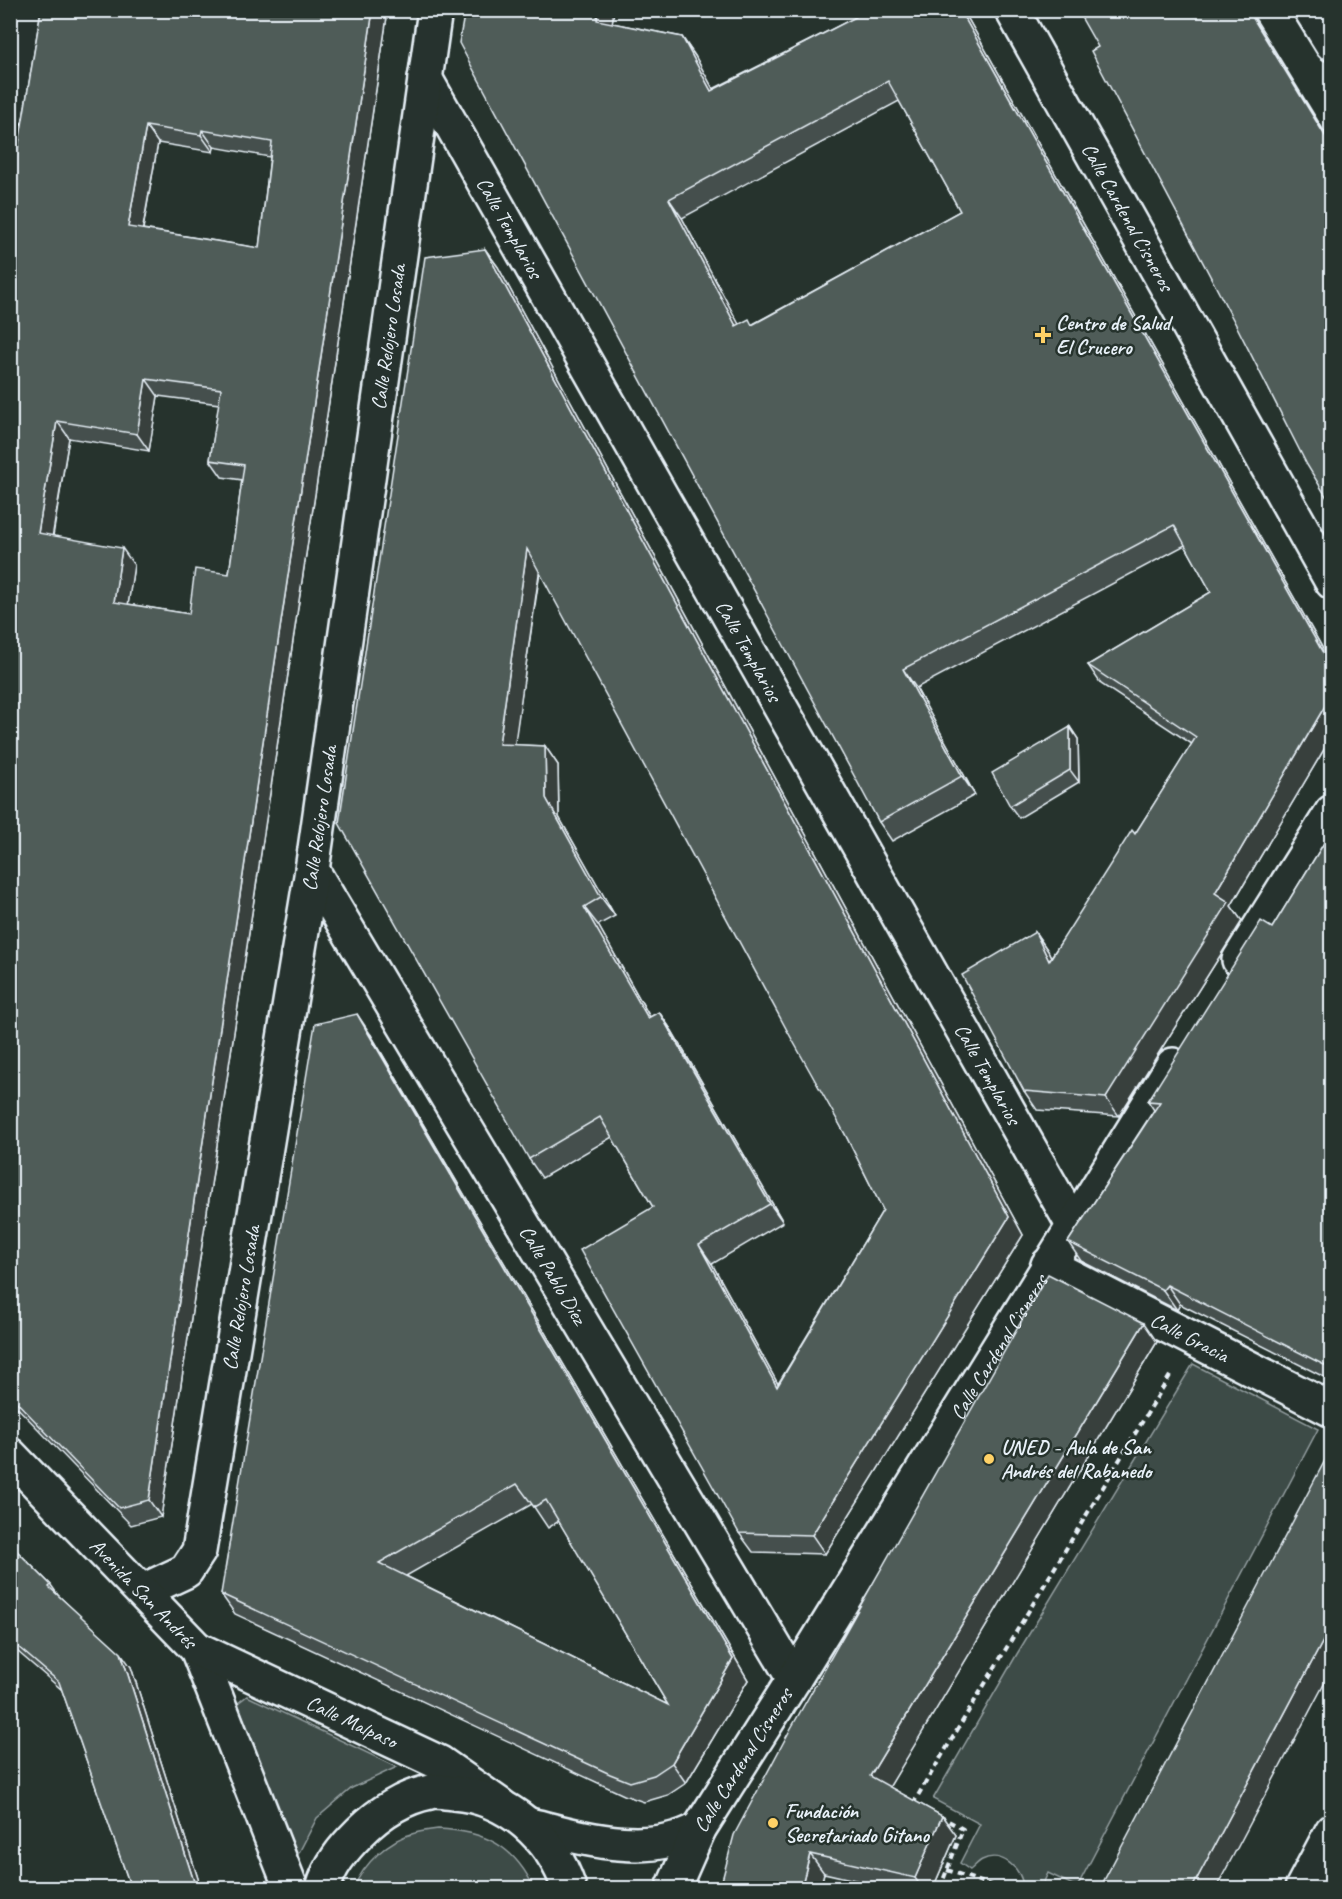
<svg xmlns="http://www.w3.org/2000/svg" width="1342" height="1899" font-family="Caveat,sans-serif">
	<style>
		.green { fill: #3e4b47; stroke: #939ea0; stroke-width: 1.5 }
		.lines { fill: none; stroke-linecap: round; stroke-linejoin: round }
		.minor-casing { stroke: #e8f1f8; stroke-width: 38 }
		.secondary-casing { stroke: #e8f1f8; stroke-width: 38 }
		.path { stroke: #e8f1f8; stroke-width: 4; stroke-dasharray: 6 4.5; stroke-linecap: butt }
		.minor { stroke: #26332d; stroke-width: 33 }
		.secondary { stroke: #26332d; stroke-width: 33 }
		.wall { fill: #454f4d; stroke: #e8f1f8; stroke-width: 1.5; fill-rule: evenodd }
		.shaded-wall { fill: #38403e; stroke: #e8f1f8; stroke-width: 1.5 }
		.building { fill: #505c59; stroke: #e8f1f8; stroke-width: 1.5; fill-rule: evenodd }
		.poi-dot { fill: #ffd166; stroke: #26332d; stroke-width: 2 }
		.labels { text-anchor: middle; stroke-width: 5; stroke-linejoin: round; paint-order: stroke }
		.street-label { font-size: 21px; fill: #e8f1f8; stroke: #26332d }
		.poi-label { font-size: 21px; font-weight: bold; fill: #e8f1f8; stroke: #26332d; text-anchor: start }
	</style>
	<rect width="100%" height="100%" fill="#26332d"/>
	<filter id="ink" filterUnits="userSpaceOnUse"><feTurbulence type="fractalNoise" baseFrequency=".0167" numOctaves="2"/><feDisplacementMap in="SourceGraphic" scale="12" xChannelSelector="R" yChannelSelector="G"/><feConvolveMatrix kernelMatrix="1 2 1 2 8 2 1 2 1" color-interpolation-filters="sRGB"/></filter>
	<g filter="url(#ink)">
		<g class="green">
			<path d="M1193,1364L1318,1429L1077,1887L1048,1873L1041,1888H1023C1023,1869 1001,1850 982,1860C978,1862 974,1867 970,1870L960,1863L980,1824L933,1799L1017,1654Z"/>
			<path d="M247,1696L397,1767L352,1788L317,1818L294,1862L238,1703Z"/>
			<path d="M438,1829C484,1831 514,1845 534,1888H354C363,1864 389,1839 415,1833C422,1831 430,1830 438,1829Z"/>
		</g>
		<g class="lines">
			<g class="minor-casing">
				<g id="minor">
					<path id="s1" d="M1012,10L1332,582"/>
					<path id="s2" d="M425,78L1073,1225"/>
					<path d="M10,110L25,10"/>
					<path id="s3" d="M312,870L794,1679"/>
					<path d="M1239,960L1332,812"/>
					<path id="s4" d="M1048,1265L1332,1410"/>
					<path id="s5" d="M143,1591L186,1571L199,1551L312,870L435,10"/>
					<path d="M530,1825C583,1838 647,1858 699,1829"/>
					<path id="s6" d="M673,1888L699,1829L794,1679L1173,1065"/>
					<path d="M1302,1888L1332,1831"/>
				</g>
			</g>
			<g class="secondary-casing">
				<g id="secondary">
					<path d="M1311,10L1332,44"/>
					<path id="s7" d="M10,1455L197,1649L291,1888"/>
					<path id="s8" d="M197,1649L440,1763L500,1805"/>
					<path d="M323,1888C329,1866 343,1849 360,1832C379,1813 404,1797 430,1792C437,1790 446,1792 453,1793C508,1797 552,1837 569,1888"/>
				</g>
			</g>
			<g class="path">
				<path d="M916,1803L914,1802L1171,1374"/>
				<path d="M947,1870L999,1888"/>
				<path d="M940,1888L963,1829L941,1817"/>
			</g>
			<use href="#minor" class="minor"/>
			<use href="#secondary" class="secondary"/>
		</g>
		<g class="wall">
			<path d="M41,10H388L161,1517L131,1525L10,1400V198ZM158,143L213,152L214,147L270,157L259,248L143,229ZM158,396L219,404L210,460L222,477L242,480L229,574L189,614L128,604L134,565L53,536L69,438L149,451Z"/>
			<path d="M465,10H614L612,23L682,37L695,56L713,89L856,17L853,10H963L1332,665V736L1231,906L1242,921L1119,1116L1037,1110L1024,1091L1035,932L1048,951L1051,957L1135,834L1192,744L1101,684L1088,665L1211,592L1185,545L916,688L975,795L892,841L879,822ZM899,101L960,211L753,324L739,325L682,218Z"/>
			<path d="M485,249L498,267L1023,1235L825,1554L753,1552L739,1533L653,1207L612,1137L542,1178L529,1159ZM540,572L845,1134L883,1210L778,1384L712,1264L783,1222L672,1031L659,1012L650,1017L598,925L615,916L559,817L558,765L545,746L514,745Z"/>
			<path d="M1070,727L1078,739L1079,782L1019,818L1010,806Z"/>
			<path d="M1332,830V1381L1180,1304L1177,1310L1081,1261L1068,1242L1154,1110L1148,1101L1272,928Z"/>
			<path d="M371,1035L748,1680L686,1783L668,1795L644,1802L624,1795L235,1614L221,1594ZM532,1504L548,1528L559,1521L668,1705L406,1576Z"/>
			<path d="M1157,1342L889,1787L942,1816L956,1835L933,1888H890L824,1873L820,1888H720Z"/>
			<path d="M10,1544L51,1585L58,1595L131,1667L201,1888L130,1885L62,1690L10,1645Z"/>
		</g>
		<g class="shaded-wall">
			<path d="M373,10H388L161,1517L149,1500Z"/>
			<path d="M598,10H614L610,39L597,20Z"/>
			<path d="M960,10H963L1332,665V669Z"/>
			<path d="M1248,10H1250L1332,144V147Z"/>
			<path d="M682,37L695,56L724,109L711,91Z"/>
			<path d="M146,126L158,143L140,244L128,227Z"/>
			<path d="M202,130L214,147L213,152L201,135Z"/>
			<path d="M669,199L682,218L750,345L736,326Z"/>
			<path d="M485,249L498,267L1023,1235L825,1554L812,1535L1009,1217Z"/>
			<path d="M146,379L158,396L149,451L137,434Z"/>
			<path d="M57,421L69,438L50,550L38,533Z"/>
			<path d="M122,548L134,565L126,619L114,602Z"/>
			<path d="M527,549L540,567L512,763L499,744Z"/>
			<path d="M903,669L916,688L975,795L962,776Z"/>
			<path d="M1332,694V736L1231,906L1242,921L1119,1116L1106,1098L1215,893Z"/>
			<path d="M1070,727L1078,739L1079,782L1070,770Z"/>
			<path d="M545,746L558,765L559,817L615,916L601,897L546,798Z"/>
			<path d="M584,907L598,925L661,1037L648,1018Z"/>
			<path d="M1035,932L1048,951L1062,980L1049,961Z"/>
			<path d="M659,1012L672,1031L783,1222L770,1204Z"/>
			<path d="M357,1014L371,1035L748,1680L686,1783L672,1763L733,1659Z"/>
			<path d="M699,1245L712,1264L790,1406L777,1387Z"/>
			<path d="M1167,1285L1180,1304L1177,1310L1163,1290Z"/>
			<path d="M1144,1323L1157,1342L884,1796L870,1776Z"/>
			<path d="M1332,1624V1669L1216,1888H1192Z"/>
			<path d="M121,1653L131,1667L201,1888H196L190,1869Z"/>
			<path d="M942,1816L956,1835L933,1888H922L915,1878Z"/>
			<path d="M810,1854L824,1873L820,1888H801Z"/>
		</g>
		<g class="building">
			<path d="M41,10H373L149,1500L119,1508L10,1395V198ZM146,126L201,135L202,130L272,142L259,248L128,227ZM146,379L221,389L210,460L244,465L229,574L195,569L189,614L114,602L122,548L38,533L57,421L137,434Z"/>
			<path d="M465,10H598L597,20L682,37L711,91L856,17L853,10H960L1332,669V694L1215,893L1229,902L1106,1098L1024,1091L962,975L1035,932L1049,961L1132,830L1135,834L1196,737L1088,665L1211,592L1174,525L903,669L962,776L879,822L459,43ZM888,81L960,211L752,325L749,319L736,326L669,199Z"/>
			<path d="M1077,10H1248L1332,147V506L1307,465L1235,323L1091,51L1098,47Z"/>
			<path d="M485,249L1009,1217L812,1535L739,1533L580,1250L653,1207L600,1117L529,1159L339,823L425,257ZM527,549L789,1034L845,1134L883,1210L777,1387L699,1245L770,1204L659,1012L648,1018L584,907L601,897L546,798L545,746L499,744Z"/>
			<path d="M1070,727V770L1010,806L992,773Z"/>
			<path d="M1332,830V1369L1167,1285L1163,1290L1068,1242L1160,1102L1148,1101L1261,921L1272,928Z"/>
			<path d="M357,1014L733,1659L672,1763L654,1775L630,1782L610,1774L221,1594L315,1024ZM517,1484L534,1507L546,1500L668,1705L379,1563Z"/>
			<path d="M1048,1274L1144,1323L870,1776L942,1816L915,1878L810,1854L801,1888H720L734,1835L790,1730Z"/>
			<path d="M1332,1447V1624L1192,1888H1100Z"/>
			<path d="M10,1544L51,1585L49,1587L121,1653L196,1888H126L125,1886L130,1885L59,1682L10,1640Z"/>
		</g>
	</g>
	<g class="poi-dot">
		<path d="M1040 326h6v6h6v6h-6v6h-6v-6h-6v-6h6z"/>
		<circle cx="989" cy="1459" r="6"/>
		<circle cx="773" cy="1823" r="6"/>
	</g>
	<g class="labels">
		<g class="street-label">
			<text dy="7" stroke="none"><textPath href="#s1" startOffset="237">Calle Cardenal Cisneros</textPath></text>
			<text dy="7" stroke="none"><textPath href="#s2" startOffset="172">Calle Templarios</textPath></text>
			<text dy="7" stroke="none"><textPath href="#s5" startOffset="1300">Calle Relojero Losada</textPath></text>
			<text dy="7" stroke="none"><textPath href="#s2" startOffset="658">Calle Templarios</textPath></text>
			<text dy="7" stroke="none"><textPath href="#s5" startOffset="814">Calle Relojero Losada</textPath></text>
			<text dy="7" stroke="none"><textPath href="#s2" startOffset="1144">Calle Templarios</textPath></text>
			<text dy="7" stroke="none"><textPath href="#s3" startOffset="471">Calle Pablo Díez</textPath></text>
			<text dy="7" stroke="none"><textPath href="#s5" startOffset="328">Calle Relojero Losada</textPath></text>
			<text dy="7" stroke="none"><textPath href="#s4" startOffset="159">Calle Gracia</textPath></text>
			<text dy="7" stroke="none"><textPath href="#s6" startOffset="632">Calle Cardenal Cisneros</textPath></text>
			<text dy="7" stroke="none"><textPath href="#s7" startOffset="192">Avenida San Andrés</textPath></text>
			<text dy="7" stroke="none"><textPath href="#s8" startOffset="171">Calle Malpaso</textPath></text>
			<text dy="7" stroke="none"><textPath href="#s6" startOffset="146">Calle Cardenal Cisneros</textPath></text>
		</g>
		<g class="poi-label">
			<text x="1056" y="330">Centro de Salud<tspan x="1056" dy="24">El Crucero</tspan></text>
			<text x="1001" y="1454">UNED - Aula de San<tspan x="1001" dy="24">Andrés del Rabanedo</tspan></text>
			<text x="785" y="1818">Fundación<tspan x="785" dy="24">Secretariado Gitano</tspan></text>
		</g>
	</g>
	<rect width="1342" height="1899" fill="none" stroke="#26332d" stroke-width="36"/>
	<rect x="18" y="18" width="1306" height="1863" fill="none" stroke="#e8f1f8" stroke-width="2" filter="url(#ink)"/>
</svg>
